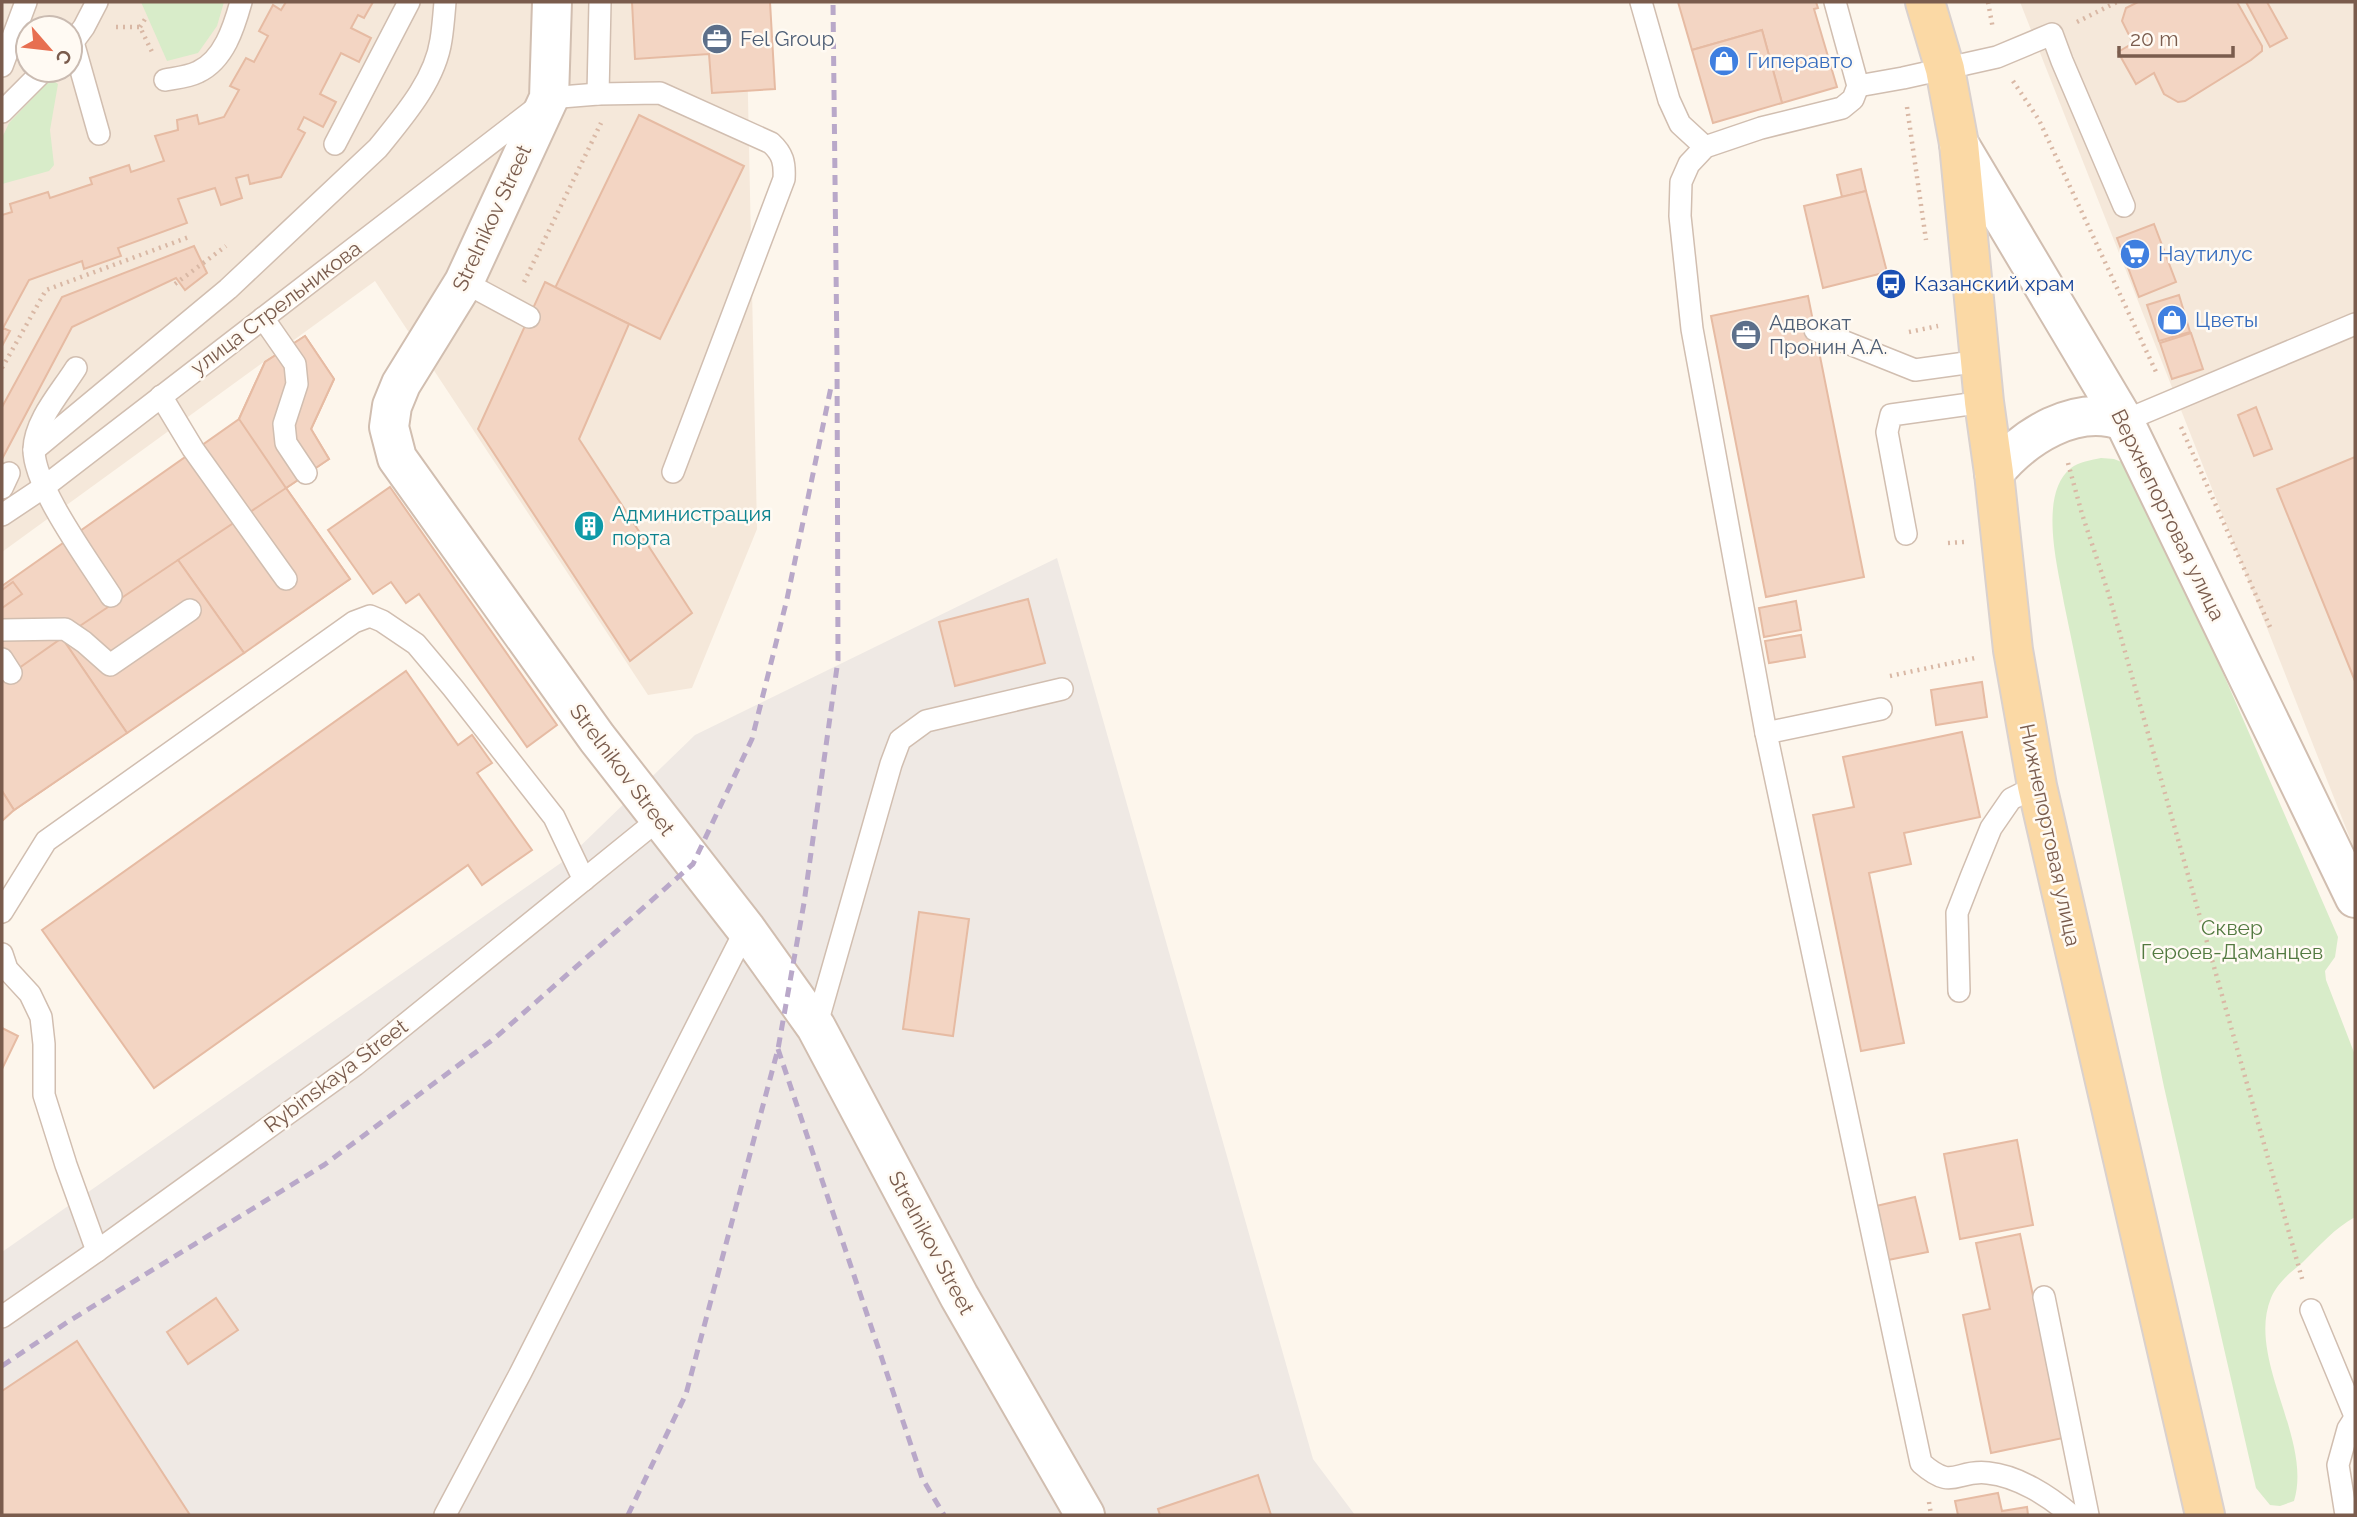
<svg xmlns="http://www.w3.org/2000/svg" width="2357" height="1517" font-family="Raleway,sans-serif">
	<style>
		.residential { fill: #f5e8da; fill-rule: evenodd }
		.industrial { fill: #efe9e4 }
		.green { fill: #d8ecc9 }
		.building { fill: #f3d5c3; stroke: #e6bba3; stroke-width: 2 }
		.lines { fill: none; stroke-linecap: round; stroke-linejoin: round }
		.service-casing { stroke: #d1beb0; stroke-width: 24 }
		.minor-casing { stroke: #d1beb0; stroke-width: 42 }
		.tertiary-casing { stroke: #d1beb0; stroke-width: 42 }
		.primary-casing { stroke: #dad1cd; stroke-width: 42 }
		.path { stroke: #d9b8a5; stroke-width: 4.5; stroke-dasharray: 2 5; stroke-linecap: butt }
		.service { stroke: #fff; stroke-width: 21 }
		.minor { stroke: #fff; stroke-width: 38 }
		.tertiary { stroke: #fff; stroke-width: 38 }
		.primary { stroke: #fbd9a5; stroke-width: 38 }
		.rail { stroke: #b9a8c9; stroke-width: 5; stroke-dasharray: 10 7; stroke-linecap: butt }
		.labels { text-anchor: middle; stroke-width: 5; stroke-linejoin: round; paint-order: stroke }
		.service-label { font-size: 21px; fill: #4e5e75; stroke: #fffaf3; text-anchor: start }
		.shop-label { font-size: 21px; fill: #366cbe; stroke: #fffaf3; text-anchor: start }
		.street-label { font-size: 21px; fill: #7a5c4d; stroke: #fffaf3 }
		.transit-label { font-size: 21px; fill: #164399; stroke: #fffaf3; text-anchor: start }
		.culture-label { font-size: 21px; fill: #0d838f; stroke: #fffaf3; text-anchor: start }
		.park-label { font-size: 21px; fill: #537a41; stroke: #fffaf3 }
	</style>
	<rect width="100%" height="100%" fill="#fdf6ec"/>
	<g class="residential">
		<path d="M2,2H746L757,529L692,688L648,695L375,281L2,552ZM28,28H70V70H28Z"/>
		<path d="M2020,2H2355V851Z"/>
	</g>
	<path class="industrial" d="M1057,558L1313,1459L1355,1515H2V1252L568,858L695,735Z"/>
	<g class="green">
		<path d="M141,2H224L217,26L198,53L167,61Z"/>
		<path d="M51,79L58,84L50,130L54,165L49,171L2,184V138L9,123Z"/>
		<path d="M2101,458L2114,459L2124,463L2209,641L2338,937L2335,957L2325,971L2326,980L2355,1055V1217C2335,1228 2319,1246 2303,1262C2291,1272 2277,1283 2271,1298C2246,1359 2313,1439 2294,1501L2280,1506L2270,1505L2256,1488L2164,1087L2065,608C2059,572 2037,495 2071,468C2078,462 2092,460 2101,458Z"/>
	</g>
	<g class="building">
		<path d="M286,2H373L364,18L358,15L351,28L371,38L359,62L341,53L320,94L336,102L323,127L304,117L298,129L305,133L281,177L250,184L248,175L236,178L242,198L221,205L215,188L178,199L187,223L118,248L121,256L84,269L82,261L29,280L3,328L10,331L2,346V215L12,212L10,204L48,192L50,198L92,184L90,178L129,165L131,172L164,161L155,136L178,130L177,120L197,115L199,124L224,117L239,90L230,86L246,58L254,62L268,36L259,31L273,5L281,10Z"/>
		<path d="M632,2H770L775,89L712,93L709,54L635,59Z"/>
		<path d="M1678,2H1816L1818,8L1814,9L1837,87L1782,103L1762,30L1692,50Z"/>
		<path d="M2138,2H2237L2262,46V51L2251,60L2185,101L2178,102L2164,94L2154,73L2136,84L2118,52L2133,43L2122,21L2126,8Z"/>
		<path d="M2246,2H2267L2287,38L2270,47Z"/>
		<path d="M1762,30L1782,103L1713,123L1692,50Z"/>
		<path d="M639,115L744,166L660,339L555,288Z"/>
		<path d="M1861,169L1866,191L1842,197L1837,175Z"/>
		<path d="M1866,191L1887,272L1823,288L1804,206Z"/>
		<path d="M2154,224L2176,282L2139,297L2117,238Z"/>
		<path d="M194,246L207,273L185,290L176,278L72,327L2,459V407L62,297Z"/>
		<path d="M545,282L629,324L579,439L692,613L630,661L478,429Z"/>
		<path d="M2179,295L2190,332L2159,341L2147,305Z"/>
		<path d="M1808,296L1864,577L1766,597L1711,316Z"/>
		<path d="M2191,333L2203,369L2172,379L2160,343Z"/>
		<path d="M305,336L334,379L311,429L329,459L286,488L350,579L14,810L2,791V586L239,419L265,362Z"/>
		<path d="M305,336L334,379L311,429L329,459L286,488L239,419L265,362Z"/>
		<path d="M2256,407L2272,449L2254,456L2238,415Z"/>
		<path d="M2355,457V681L2277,489Z"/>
		<path d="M390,487L557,725L527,747L419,594L406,603L391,582L373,594L328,530Z"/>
		<path d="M286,488L350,579L244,653L178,560Z"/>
		<path d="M178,560L244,653L127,733L62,638Z"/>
		<path d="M13,582L22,594L2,608V590Z"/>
		<path d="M1028,599L1045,663L955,686L939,622Z"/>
		<path d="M1796,601L1801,630L1764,637L1759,608Z"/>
		<path d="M1801,635L1805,657L1769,663L1765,641Z"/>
		<path d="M62,638L127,733L14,810L2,791V680Z"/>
		<path d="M406,671L458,745L472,735L492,763L477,773L532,850L482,885L468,865L154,1088L42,930Z"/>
		<path d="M1982,682L1987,717L1936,725L1931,690Z"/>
		<path d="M1962,732L1980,817L1904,833L1911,864L1869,873L1904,1043L1861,1051L1813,815L1854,807L1843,757Z"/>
		<path d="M2,791L14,810L2,821Z"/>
		<path d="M919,912L969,919L953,1036L903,1029Z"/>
		<path d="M2,1028L18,1036L2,1069Z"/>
		<path d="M2017,1140L2033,1225L1960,1239L1944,1154Z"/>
		<path d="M1915,1197L1928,1252L1888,1260L1876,1206Z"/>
		<path d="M2020,1234L2063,1438L1991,1453L1963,1315L1990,1309L1976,1243Z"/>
		<path d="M216,1298L238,1330L188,1364L167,1332Z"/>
		<path d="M77,1341L190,1515H2V1391Z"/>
		<path d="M1258,1475L1271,1515H1160L1158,1509Z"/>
		<path d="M1998,1493L2002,1511L2027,1507L2028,1515H1958L1955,1501Z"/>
	</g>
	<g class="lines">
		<g class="service-casing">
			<g id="service">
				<path d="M1641,2L1669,100L1680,124L1705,147"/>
				<path d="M1835,2L1858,86L1853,99L1842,108L1761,128L1705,147L1689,164L1681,182L1680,216L1692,329L1766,733L1921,1463C1954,1492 1955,1469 1988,1473C2018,1476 2049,1496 2071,1515"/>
				<path d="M73,42L99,134"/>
				<path d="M70,46L84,27L97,2"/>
				<path d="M2,66L26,2"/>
				<path d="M165,80C175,78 188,77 198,72C224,60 234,27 241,2"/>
				<path d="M1858,86L1903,78L1997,57L2052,34L2062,61L2124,206"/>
				<path d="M598,94L600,2"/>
				<path d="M2,112L44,70"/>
				<path d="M335,144L409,2"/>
				<path d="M464,282L529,317"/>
				<path d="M263,318L295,364L297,384L284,424L286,443L306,473"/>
				<path d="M1815,330L1915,370L1980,361"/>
				<path d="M76,368C61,392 35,420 34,449C33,486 90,563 111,596"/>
				<path d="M161,396L193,449L286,579"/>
				<path d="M2124,421L2355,324"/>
				<path d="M34,450L228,289L378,148C403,117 435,81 441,40C443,28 444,14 445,2"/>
				<path d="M2,488L9,473"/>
				<path d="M2,515L44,487L549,98L598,94L660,93L771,143C783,154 785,163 784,179L673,472"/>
				<path d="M1906,534L1887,432L1891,415L1984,402"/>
				<path d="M2,630L65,629L84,642L110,665L190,610"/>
				<path d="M2,659L11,673"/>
				<path d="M1766,733L1881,709"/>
				<path d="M2,912L46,841L354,622L370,616L382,621L416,644L453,688L554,817L584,880"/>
				<path d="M2,954L7,969L30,994L41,1017L44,1044V1095L66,1165L97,1251"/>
				<path d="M1959,991L1957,913L1971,877L1991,828L2011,799L2037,786"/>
				<path d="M816,1027L891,764L900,740L926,721L1062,689"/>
				<path d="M2044,1297L2088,1515"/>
				<path d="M2311,1310L2355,1416"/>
				<path d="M2,1317L97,1251L355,1065L659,819"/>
				<path d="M445,1515L521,1372L746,929"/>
				<path d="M2346,1515L2338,1465L2348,1429L2355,1418"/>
			</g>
		</g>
		<g class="minor-casing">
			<path id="minor" d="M552,2L549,98L464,282L401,384L392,406L389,427L397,458L597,738L746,929L816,1027L959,1296L1085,1515"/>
		</g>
		<g class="tertiary-casing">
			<g id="tertiary">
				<path d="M1959,144L2124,421L2355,898"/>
				<path d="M1994,473C2024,437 2075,403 2124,421"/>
			</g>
		</g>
		<g class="primary-casing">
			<path id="primary" d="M1925,2L1945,69L1959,144L1984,402L1994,473L2013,650L2037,786L2205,1515"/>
		</g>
		<g class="path">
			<path d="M1988,2L1993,29"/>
			<path d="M2077,22L2117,2"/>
			<path d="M116,27H140L153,54"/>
			<path d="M140,27L147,16"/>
			<path d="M2013,81L2039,120L2157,374"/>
			<path d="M1907,107L1926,240"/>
			<path d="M524,282L601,123"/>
			<path d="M175,284L226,246"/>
			<path d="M1909,332L1938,326"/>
			<path d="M2,368L46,290L189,237"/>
			<path d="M2181,427L2270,627"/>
			<path d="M2068,463L2082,514L2109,595L2303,1282"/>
			<path d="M1948,543L1964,542"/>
			<path d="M1890,676L1975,658"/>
			<path d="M1929,1502L1931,1515"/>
		</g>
		<use href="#service" class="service"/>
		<use href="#minor" class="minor"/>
		<use href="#tertiary" class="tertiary"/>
		<use href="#primary" class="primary"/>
		<g class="rail">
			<path d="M778,1049L922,1478L944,1515"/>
			<path d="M2,1366L69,1321L324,1165L495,1038L693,864L752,739L787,599L831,387"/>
			<path d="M628,1515L686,1394L778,1049L804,903L838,660L837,356L833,2"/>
		</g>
	</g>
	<defs>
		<g id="office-disc" transform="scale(1.575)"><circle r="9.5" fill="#5c6f8a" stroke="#fffaf3"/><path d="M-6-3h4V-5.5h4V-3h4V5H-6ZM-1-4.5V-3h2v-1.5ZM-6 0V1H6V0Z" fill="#fff"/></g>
		<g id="shop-disc" transform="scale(1.575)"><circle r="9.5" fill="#3f7fe0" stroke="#fffaf3"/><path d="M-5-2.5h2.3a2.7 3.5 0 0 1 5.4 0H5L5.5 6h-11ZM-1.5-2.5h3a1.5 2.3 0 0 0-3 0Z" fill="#fff"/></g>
		<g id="supermarket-disc" transform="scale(1.575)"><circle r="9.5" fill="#3f7fe0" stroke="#fffaf3"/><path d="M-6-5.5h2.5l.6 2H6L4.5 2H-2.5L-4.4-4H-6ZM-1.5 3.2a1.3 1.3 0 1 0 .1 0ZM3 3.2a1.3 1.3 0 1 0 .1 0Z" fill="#fff"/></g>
		<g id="bus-disc" transform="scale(1.575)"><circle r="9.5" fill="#1a4fb4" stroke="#fffaf3"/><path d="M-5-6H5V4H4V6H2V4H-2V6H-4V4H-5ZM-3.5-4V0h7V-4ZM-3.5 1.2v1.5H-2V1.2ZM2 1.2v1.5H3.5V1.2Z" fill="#fff"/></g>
		<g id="building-disc" transform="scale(1.575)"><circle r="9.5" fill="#0f9aa8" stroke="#fffaf3"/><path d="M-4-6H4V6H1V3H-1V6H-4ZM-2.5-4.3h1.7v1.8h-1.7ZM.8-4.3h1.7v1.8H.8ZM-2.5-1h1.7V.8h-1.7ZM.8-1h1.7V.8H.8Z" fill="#fff"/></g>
	</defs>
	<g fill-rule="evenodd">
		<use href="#office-disc" x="717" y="39"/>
		<use href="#shop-disc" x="1724" y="61"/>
		<use href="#supermarket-disc" x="2135" y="254"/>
		<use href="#bus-disc" x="1891" y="284"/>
		<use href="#shop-disc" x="2172" y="320"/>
		<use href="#office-disc" x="1746" y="335"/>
		<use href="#building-disc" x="589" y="526"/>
	</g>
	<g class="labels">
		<g class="service-label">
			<text x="740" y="46">Fel Group</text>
			<text x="1769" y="330">Адвокат<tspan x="1769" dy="24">Пронин А.А.</tspan></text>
		</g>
		<g class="shop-label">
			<text x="1747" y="68">Гиперавто</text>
			<text x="2158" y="261">Наутилус</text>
			<text x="2195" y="327">Цветы</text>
		</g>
		<g class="street-label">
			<text transform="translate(492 218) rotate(-65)" y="7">Strelnikov Street</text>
			<text transform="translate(276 308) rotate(-37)" y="7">улица Стрельникова</text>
			<text transform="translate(2168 515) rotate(64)" y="7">Верхнепортовая улица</text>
			<text transform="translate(622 770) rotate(53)" y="7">Strelnikov Street</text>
			<text transform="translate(2050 835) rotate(78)" y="7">Нижнепортовая улица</text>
			<text transform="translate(336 1076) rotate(-37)" y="7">Rybinskaya Street</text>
			<text transform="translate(931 1243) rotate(62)" y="7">Strelnikov Street</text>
		</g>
		<g class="transit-label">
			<text x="1914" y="291">Казанский храм</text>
		</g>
		<g class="culture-label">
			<text x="612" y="521">Администрация<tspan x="612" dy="24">порта</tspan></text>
		</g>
		<g class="park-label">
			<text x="2232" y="935">Сквер<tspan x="2232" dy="24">Героев-Даманцев</tspan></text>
		</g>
	</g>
	<rect width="2357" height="1517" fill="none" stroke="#7a5c4d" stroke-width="7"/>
	<g transform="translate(49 49) rotate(118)"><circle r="33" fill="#fffaf3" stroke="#cabbb1" stroke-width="2"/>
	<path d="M0-5L12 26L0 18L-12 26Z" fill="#e76f51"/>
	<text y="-10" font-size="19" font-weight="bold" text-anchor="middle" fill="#7a5c4d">С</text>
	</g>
	<path d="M2119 46v10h114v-10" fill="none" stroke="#7a5c4d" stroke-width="3.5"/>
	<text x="2130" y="46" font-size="21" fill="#7a5c4d" stroke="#fffaf3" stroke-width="5" paint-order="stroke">20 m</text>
</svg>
